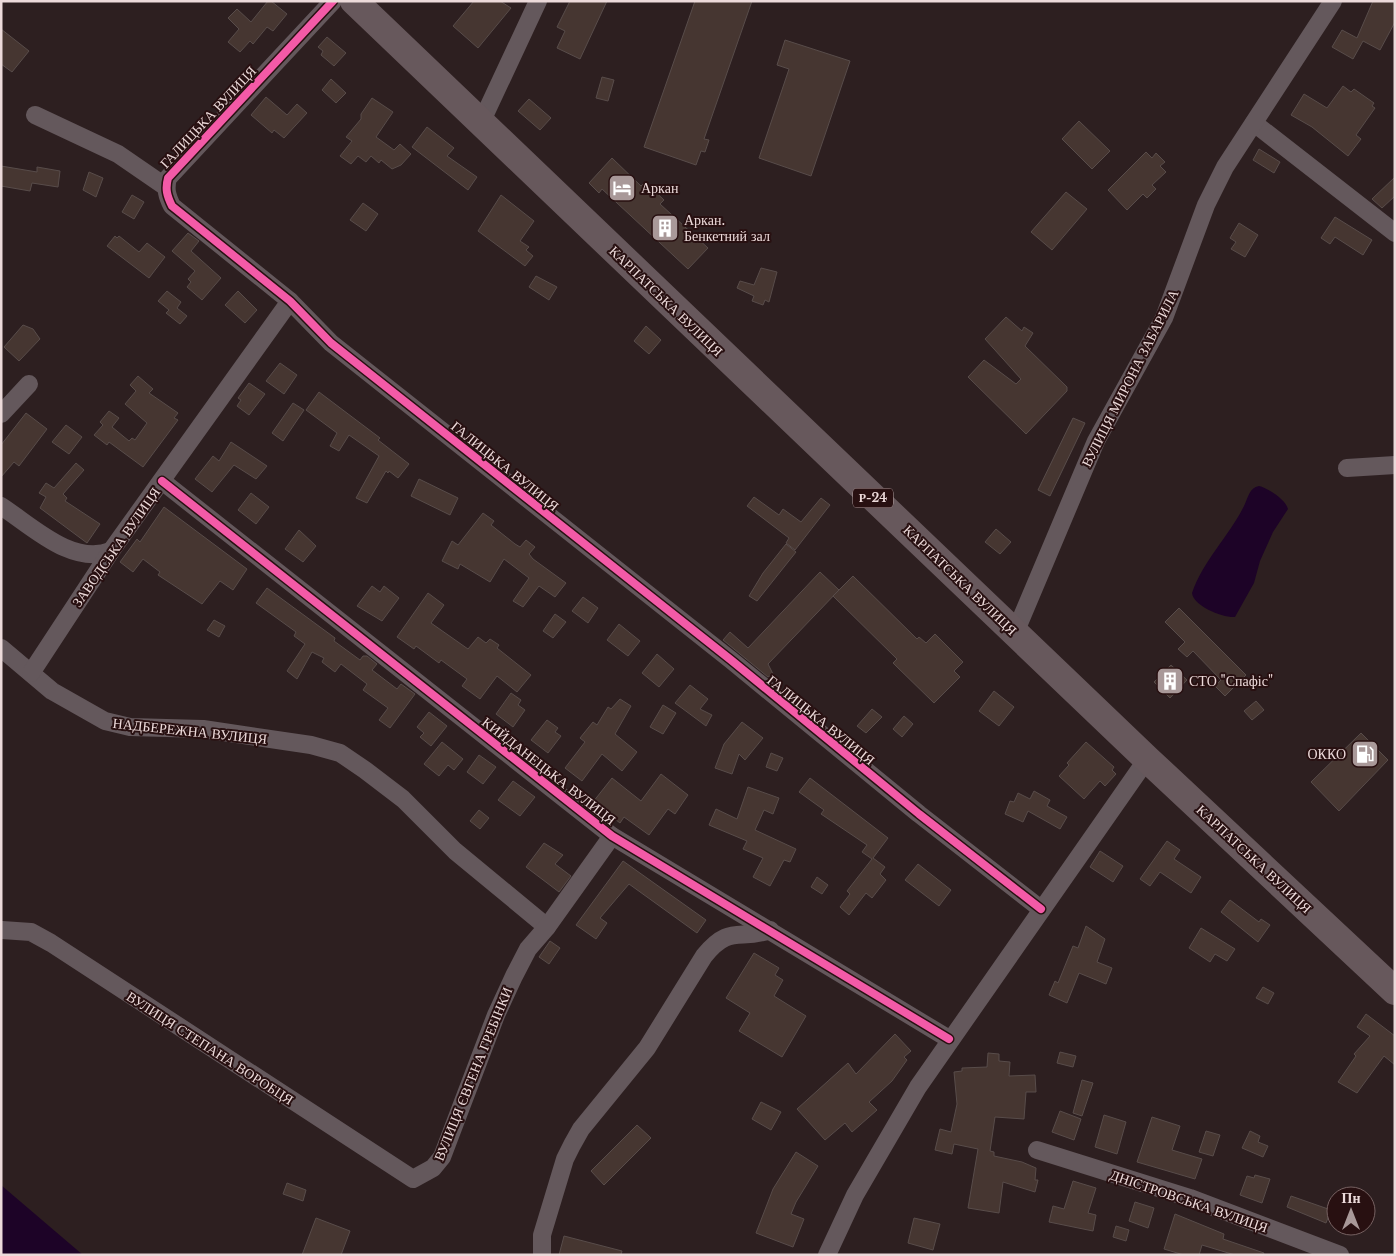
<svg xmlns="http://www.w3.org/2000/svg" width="1396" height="1256" font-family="'Libre Baskerville',serif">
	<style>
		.water { fill: #1d0327 }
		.building { fill: #463631; stroke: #584c4a }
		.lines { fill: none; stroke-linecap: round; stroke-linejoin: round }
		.minor { stroke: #64585c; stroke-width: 18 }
		.primary { stroke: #67585c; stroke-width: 28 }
		.cycleway-casing { stroke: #281011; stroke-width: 11 }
		.cycleway { stroke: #f35aa7; stroke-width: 8 }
		.labels { text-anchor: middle; stroke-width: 4; stroke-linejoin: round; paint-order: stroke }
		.shield { fill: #281011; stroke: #b19d9e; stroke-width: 1 }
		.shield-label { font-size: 12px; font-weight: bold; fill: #ecdada }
		.street-label { font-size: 14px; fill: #ecdada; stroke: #281011 }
		.poi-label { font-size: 14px; fill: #ecdada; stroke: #281011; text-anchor: start }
	</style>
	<rect width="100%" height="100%" fill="#2d1f20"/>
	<g class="water">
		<path d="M1259,486C1268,488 1286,500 1288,509L1273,532L1260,561L1254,583L1235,617C1223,618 1193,606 1192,593C1203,561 1229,536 1244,506C1248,498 1249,488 1259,486Z"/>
		<path d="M1,1185L83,1255H1Z"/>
	</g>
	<g class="building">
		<path d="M268,1H271L287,14L273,31L267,27L253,44L250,41L240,52L228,42L239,29L228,18L237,9L251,22Z"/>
		<path d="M474,1H500L511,8L478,48L453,26Z"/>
		<path d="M570,1H607L580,59L557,48L565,31L557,27Z"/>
		<path d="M695,1H752L704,139L709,140L705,152L701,151L696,165L644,147Z"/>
		<path d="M1373,1H1395V22L1380,50L1363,41L1353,59L1332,47L1342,30L1357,38Z"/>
		<path d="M1,29L29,51L12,72L1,64Z"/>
		<path d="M327,37L346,53L334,66L321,55L323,51L318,47Z"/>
		<path d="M785,40L850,61L811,176L759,158L789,69L777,65Z"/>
		<path d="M602,77L614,80L608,101L596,98Z"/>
		<path d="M331,79L346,93L336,103L322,90Z"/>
		<path d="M1343,86L1351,92L1354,89L1374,103L1372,106L1375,108L1356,135L1361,139L1348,156L1312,127L1291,115L1304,94L1327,108Z"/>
		<path d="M266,97L287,115L297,104L307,113L284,138L274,130L272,133L251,115Z"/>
		<path d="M372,98L393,112L376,137L394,150L400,144L411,154L401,165L392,169L381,160L379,163L371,156L366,162L358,156L351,164L340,156L352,141L346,137L361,119V114Z"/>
		<path d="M529,99L551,118L540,130L518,111Z"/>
		<path d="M1079,121L1110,151L1092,169L1062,139Z"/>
		<path d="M427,127L454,148L447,156L477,177L468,190L412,147Z"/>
		<path d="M1259,149L1280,162L1274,173L1253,160Z"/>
		<path d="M1146,152L1152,158L1156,153L1165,162L1160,166L1166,172L1152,185L1156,189L1147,198L1143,194L1127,210L1108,190Z"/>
		<path d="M612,158L641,186L645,182L664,200L660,204L708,248L688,269L602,189L599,193L589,183Z"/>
		<path d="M1,166L37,172V167L60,171L58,187L32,183L30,191L1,186Z"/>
		<path d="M89,172L103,178L96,197L83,190Z"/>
		<path d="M1395,177V196L1382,208L1372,199Z"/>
		<path d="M1066,192L1087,209L1052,250L1031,232Z"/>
		<path d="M132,195L144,202L134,219L122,212Z"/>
		<path d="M501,195L534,221L520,241L529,247L526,250L533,256L525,266L478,231Z"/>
		<path d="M363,203L378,214L366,231L350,220Z"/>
		<path d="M1335,217L1372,240L1363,255L1335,237L1330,244L1321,238Z"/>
		<path d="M1239,223L1258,235L1245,257L1231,249L1236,242L1230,238Z"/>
		<path d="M188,233L199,241L191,251L221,278L202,300L187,287L191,282L188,279L195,271L172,251Z"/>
		<path d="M115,236L117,238L119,236L139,252L147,243L165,257L149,278L107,246Z"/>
		<path d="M761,268L777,272L769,302L765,300L763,305L752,301L754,296L737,288L740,281L754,285Z"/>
		<path d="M536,276L557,287L549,300L529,287Z"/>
		<path d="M167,291L181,302L177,308L187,316L180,324L166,313L169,310L158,301Z"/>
		<path d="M238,291L257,310L245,323L225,305Z"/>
		<path d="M1006,317L1022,331L1024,327L1033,333L1025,346L1067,387V391L1026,434L968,377L984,360L1016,384L1021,379L985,339Z"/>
		<path d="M23,325L33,329L40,339L19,361L4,347Z"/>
		<path d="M646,326L661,340L649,354L634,341Z"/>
		<path d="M280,363L297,375L284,394L266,381Z"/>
		<path d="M138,376L153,389L149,393L178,413L174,418L178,420L143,467L109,442L107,445L94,435L103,425L100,422L109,411L119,418L112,427L129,441L132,438L135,440L147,423L125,404L136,391L130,385Z"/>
		<path d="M249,383L265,394L249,415L237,406L241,400L238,398Z"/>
		<path d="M319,392L380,438L378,440L409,464L398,478L389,471L388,473L386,471L367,503L356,498L379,456L349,435L339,451L330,446L337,433L306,410Z"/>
		<path d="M293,403L304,410L283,441L272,433Z"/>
		<path d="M26,413L47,429L19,466L14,462L1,477V445Z"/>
		<path d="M1073,418L1085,423L1050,496L1038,490Z"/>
		<path d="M66,425L82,437L69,454L52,442Z"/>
		<path d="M231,442L267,466L256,479L234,465L212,492L195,479L213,456L219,461Z"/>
		<path d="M76,463L84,470L63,494L67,498L65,501L100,524L87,543L40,508L46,497L39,493L46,483L54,488Z"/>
		<path d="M419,479L458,498L450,515L411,496Z"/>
		<path d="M251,493L269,507L256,524L238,510Z"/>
		<path d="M754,497L779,515L783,509L801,522L821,498L830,505L795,550L786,543L789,538L747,506Z"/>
		<path d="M164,507L247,569L233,590L220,581L202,604L158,575L160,572L143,559L133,572L120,562L137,539L140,542Z"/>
		<path d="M483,513L494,521L491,525L515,544L520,547L526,540L535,547L529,554L533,559L566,583L555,597L539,586L523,607L513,601L529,578L504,559L490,582L460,564L458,569L442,561L452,541L458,545Z"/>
		<path d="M996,529L1011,542L1000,554L985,542Z"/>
		<path d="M299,530L316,546L303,562L285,549Z"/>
		<path d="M786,544L796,552L757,601L749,596L763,573Z"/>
		<path d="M820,572L839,590L768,664L773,674L768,677L723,640L730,632L748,648Z"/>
		<path d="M853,576L917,639L919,637L926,643L935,634L963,662L954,671L960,677L934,703L893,663L897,659L833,596Z"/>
		<path d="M372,586L380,592L384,586L399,598L382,621L357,606Z"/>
		<path d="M267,588L335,638L334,641L360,660L363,656H367L377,664L372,670L397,689L401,684L415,694L390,728L379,720L388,708L363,690L367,684L341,664L335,672L322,662L324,658L312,652L297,679L287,671L305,644L294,636L296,632L256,603Z"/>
		<path d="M428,593L444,605L431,623L468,649L478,637L486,643L490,639L499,645L497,648L531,675L517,692L497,676L480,699L462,686L467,679L441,660L439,663L416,646L414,649L397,637Z"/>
		<path d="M583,597L598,608L588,623L572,611Z"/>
		<path d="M1179,608L1246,675L1225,696L1215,686L1221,680L1193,651L1187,657L1178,649L1185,642L1165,622Z"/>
		<path d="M555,614L566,622L553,638L543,631Z"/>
		<path d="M214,620L225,626L219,637L207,630Z"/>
		<path d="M619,624L640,641L628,656L607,640Z"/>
		<path d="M657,654L674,669L659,687L642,673Z"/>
		<path d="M1171,665L1187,680L1170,698L1154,682Z"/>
		<path d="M690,685L708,699L700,709L712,715L706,726L675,703Z"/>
		<path d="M994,691L1014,707L999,726L979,711Z"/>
		<path d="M511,693L521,700L518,705L525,710L513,727L496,714Z"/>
		<path d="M620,699L631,706L615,734L637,752L622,771L602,754L582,781L565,768L585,742L580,738L593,722L597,725L608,707L611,709Z"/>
		<path d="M1256,701L1264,710L1252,720L1244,711Z"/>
		<path d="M663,705L676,713L663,734L650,727Z"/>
		<path d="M872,709L882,717L866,733L857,726Z"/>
		<path d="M429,712L447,726L431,746L420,737L424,733L417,727Z"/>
		<path d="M904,716L913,724L902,737L893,729Z"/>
		<path d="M547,720L558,728L555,732L561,736L548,753L531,740Z"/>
		<path d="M742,722L763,738L745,760L739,754L732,774L715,768L724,744Z"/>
		<path d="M1361,733L1388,760L1339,811L1311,782Z"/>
		<path d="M442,742L463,759L454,770L448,765L439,776L424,764Z"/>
		<path d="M1086,742L1114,767L1112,770L1116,774L1105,786L1100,781L1084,799L1059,776L1069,765L1067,763Z"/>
		<path d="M771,753L783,758L777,771L766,767Z"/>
		<path d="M479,755L496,767L483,784L467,772Z"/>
		<path d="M661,774L688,795L675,814L668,809L649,835L624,817L620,823L593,802L612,778L641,801Z"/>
		<path d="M810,778L888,838L873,858L885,867L880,874L886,880L872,898L866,893L849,915L840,907L850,894L847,891L872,859L862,852L867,845L821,814L824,810L799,792Z"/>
		<path d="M513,781L535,797L520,816L498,800Z"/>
		<path d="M748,787L779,798L773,814L764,810L755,830L796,849L790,862L784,860L770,886L753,877L763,858L743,849L747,841L709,825L716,809L737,819Z"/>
		<path d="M1034,791L1050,800L1047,806L1067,817L1060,829L1028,811L1023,822L1005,814L1010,801L1014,802L1018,793L1030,799Z"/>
		<path d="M479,810L489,818L480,829L470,821Z"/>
		<path d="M1167,841L1180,850L1174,859L1201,877L1191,893L1160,872L1150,886L1140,879Z"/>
		<path d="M544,843L563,855L555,864L571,876L559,892L526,867Z"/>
		<path d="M1100,851L1123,866L1113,882L1090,867Z"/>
		<path d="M623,861L706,920L697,933L629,884L600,918L607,923L596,939L576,925Z"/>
		<path d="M918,864L951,890L939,906L905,880Z"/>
		<path d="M817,877L828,885L822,894L811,887Z"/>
		<path d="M1230,900L1259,922L1261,919L1270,925L1258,942L1221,912Z"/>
		<path d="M1086,926L1105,939L1097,962L1112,968L1106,984L1079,973L1067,1003L1049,995L1055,981L1058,983L1073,946L1078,948Z"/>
		<path d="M1201,928L1235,949L1227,961L1215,954L1210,962L1189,948Z"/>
		<path d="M550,941L560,948L549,964L539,957Z"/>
		<path d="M754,953L779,968L775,975L783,980L774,996L806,1016L782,1057L739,1031L750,1013L726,998Z"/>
		<path d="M1263,987L1274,993L1268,1004L1256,998Z"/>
		<path d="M1366,1014L1395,1036V1065L1384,1056L1357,1093L1338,1082L1356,1056L1354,1054L1370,1036L1357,1027Z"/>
		<path d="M895,1034L911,1051L904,1057L907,1060L892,1081L869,1102L877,1110L852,1132L845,1123L825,1140L797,1109L848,1063L856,1074Z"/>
		<path d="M1060,1052L1076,1056L1073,1067L1057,1063Z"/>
		<path d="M988,1053L999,1054V1061L1010,1062L1009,1076L1035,1075L1036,1092H1026L1024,1119L995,1117L990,1151L994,1152V1156L1022,1162L1036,1168L1035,1180H1038L1035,1192L1003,1182L999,1213L968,1208L978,1149L954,1144L952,1154L935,1150L940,1129L951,1132L957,1104L954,1072L962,1071V1068L987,1067Z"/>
		<path d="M1082,1080L1093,1083L1082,1116L1073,1113Z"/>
		<path d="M761,1102L781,1112L771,1130L752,1119Z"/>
		<path d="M1060,1111L1081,1119L1074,1140L1052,1132Z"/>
		<path d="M1104,1115L1126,1122L1117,1154L1095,1147Z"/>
		<path d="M1152,1117L1180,1126L1172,1150L1202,1159L1195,1179L1137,1162Z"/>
		<path d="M637,1125L651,1138L604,1185L591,1171Z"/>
		<path d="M1206,1131L1220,1135L1213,1156L1199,1152Z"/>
		<path d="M1250,1131L1260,1136L1258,1142L1268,1146L1263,1157L1242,1148Z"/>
		<path d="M796,1152L818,1166L796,1202L791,1214L804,1219L793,1247L756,1233L773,1189Z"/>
		<path d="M1255,1175L1270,1179L1262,1203L1240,1195L1247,1176L1254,1178Z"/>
		<path d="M1073,1181L1096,1188L1088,1213L1096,1215L1093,1231L1049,1222L1053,1206L1064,1209Z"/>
		<path d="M287,1183L306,1190L303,1201L283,1194Z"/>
		<path d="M1291,1196L1331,1210L1326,1223L1287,1207Z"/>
		<path d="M1135,1202L1154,1208L1148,1228L1129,1221Z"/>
		<path d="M1175,1214L1224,1234L1223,1239L1264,1253L1263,1255H1235L1202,1245L1199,1255H1184L1164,1249Z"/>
		<path d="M316,1218L350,1231L341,1255H302Z"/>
		<path d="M914,1218L940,1224L933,1250L908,1243Z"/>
		<path d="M1116,1226L1129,1230L1126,1241L1113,1237Z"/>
		<path d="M564,1236L622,1251L621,1255H559Z"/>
	</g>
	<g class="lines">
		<g class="minor">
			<path d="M333,1L168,178C165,189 167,196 172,206L290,301L331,343L731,660L919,814L1041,909"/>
			<path d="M35,115L118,154L166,187"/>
			<path d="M1254,123L1395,233"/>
			<path d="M480,125L538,1"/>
			<path d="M1,414L29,384"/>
			<path d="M1347,468L1395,465"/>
			<path d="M162,481L612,836L949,1039"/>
			<path d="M1,506C32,526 72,566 111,551"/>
			<path d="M1015,633L1096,441L1164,318L1206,205L1225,167L1333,1"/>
			<path d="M1,648L52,691L105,721L130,727L203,729L311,745L340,753L365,770L403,799L455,851L547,927"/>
			<path d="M31,673L111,551L290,301"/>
			<path d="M2,930L31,932L51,943L413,1179L433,1168L442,1157L496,1015L514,976L528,949L547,927L612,836"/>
			<path d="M1037,1150L1190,1198L1340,1255"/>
			<path d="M542,1255V1235L565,1159L572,1145L581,1129L647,1048L704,956C730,924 739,941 770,930"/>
			<path d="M827,1255L855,1195L918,1087L1147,759"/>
		</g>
		<path class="primary" d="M354,1L1147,759L1395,991"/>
		<g class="cycleway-casing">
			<g id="cycleway">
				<path d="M333,1L168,178C165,189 167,196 172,206L290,301L331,343L731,660L919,814L1041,909"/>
				<path d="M162,481L612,836L949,1039"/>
			</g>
		</g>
		<use href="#cycleway" class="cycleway"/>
	</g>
	<defs>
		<g id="hotel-square" transform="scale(1.4375)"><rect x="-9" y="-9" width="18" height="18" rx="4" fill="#a99999" stroke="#281011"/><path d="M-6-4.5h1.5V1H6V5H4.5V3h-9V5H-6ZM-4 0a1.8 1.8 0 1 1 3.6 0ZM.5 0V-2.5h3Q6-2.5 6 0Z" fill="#fff"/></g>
		<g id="building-square" transform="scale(1.4375)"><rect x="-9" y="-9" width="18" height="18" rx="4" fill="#a99999" stroke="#281011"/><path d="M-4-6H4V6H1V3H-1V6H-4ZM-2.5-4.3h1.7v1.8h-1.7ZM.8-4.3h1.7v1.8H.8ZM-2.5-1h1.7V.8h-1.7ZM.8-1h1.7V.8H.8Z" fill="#fff"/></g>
		<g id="fuel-square" transform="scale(1.4375)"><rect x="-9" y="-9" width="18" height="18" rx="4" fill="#a99999" stroke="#281011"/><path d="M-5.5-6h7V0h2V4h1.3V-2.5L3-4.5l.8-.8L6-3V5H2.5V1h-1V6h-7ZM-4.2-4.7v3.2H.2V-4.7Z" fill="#fff"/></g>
	</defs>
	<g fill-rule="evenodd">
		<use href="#hotel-square" x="622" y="188"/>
		<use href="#building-square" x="665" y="228"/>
		<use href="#building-square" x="1170" y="681"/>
		<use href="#fuel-square" x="1365" y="754"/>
	</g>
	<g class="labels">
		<rect class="shield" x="853" y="488.5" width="40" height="19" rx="4"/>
		<g class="shield-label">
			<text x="873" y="502">Р-24</text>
		</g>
		<g class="street-label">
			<text transform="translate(208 117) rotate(-47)" y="5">ГАЛИЦЬКА ВУЛИЦЯ</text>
			<text transform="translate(666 301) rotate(44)" y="5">КАРПАТСЬКА ВУЛИЦЯ</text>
			<text transform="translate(1130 378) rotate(-63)" y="5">ВУЛИЦЯ МИРОНА ЗАБАРИЛА</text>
			<text transform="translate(505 466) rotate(39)" y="5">ГАЛИЦЬКА ВУЛИЦЯ</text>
			<text transform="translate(116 547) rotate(-55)" y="5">ЗАВОДСЬКА ВУЛИЦЯ</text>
			<text transform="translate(960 580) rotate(44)" y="5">КАРПАТСЬКА ВУЛИЦЯ</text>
			<text transform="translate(821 720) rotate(39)" y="5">ГАЛИЦЬКА ВУЛИЦЯ</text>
			<text transform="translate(190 731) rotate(6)" y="5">НАДБЕРЕЖНА ВУЛИЦЯ</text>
			<text transform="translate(549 771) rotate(38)" y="5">КИЙДАНЕЦЬКА ВУЛИЦЯ</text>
			<text transform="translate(1254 859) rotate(43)" y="5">КАРПАТСЬКА ВУЛИЦЯ</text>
			<text transform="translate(210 1048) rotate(33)" y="5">ВУЛИЦЯ СТЕПАНА ВОРОБЦЯ</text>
			<text transform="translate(473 1074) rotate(-68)" y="5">ВУЛИЦЯ ЄВГЕНА ГРЕБІНКИ</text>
			<text transform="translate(1189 1201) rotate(19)" y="5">ДНІСТРОВСЬКА ВУЛИЦЯ</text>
		</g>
		<g class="poi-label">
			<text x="641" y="193">Аркан</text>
			<text x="684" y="225">Аркан.<tspan x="684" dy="16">Бенкетний зал</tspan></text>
			<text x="1189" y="686">СТО "Спафіс"</text>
			<text x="1346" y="759" text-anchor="end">ОККО</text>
		</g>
	</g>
	<rect width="1396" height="1256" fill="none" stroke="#ecdada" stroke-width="5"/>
	<g transform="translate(1351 1211)"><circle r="24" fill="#281011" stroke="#766161"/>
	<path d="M0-4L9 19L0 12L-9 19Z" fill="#a99999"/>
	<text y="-8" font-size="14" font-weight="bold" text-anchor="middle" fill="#ecdada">Пн</text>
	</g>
</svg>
